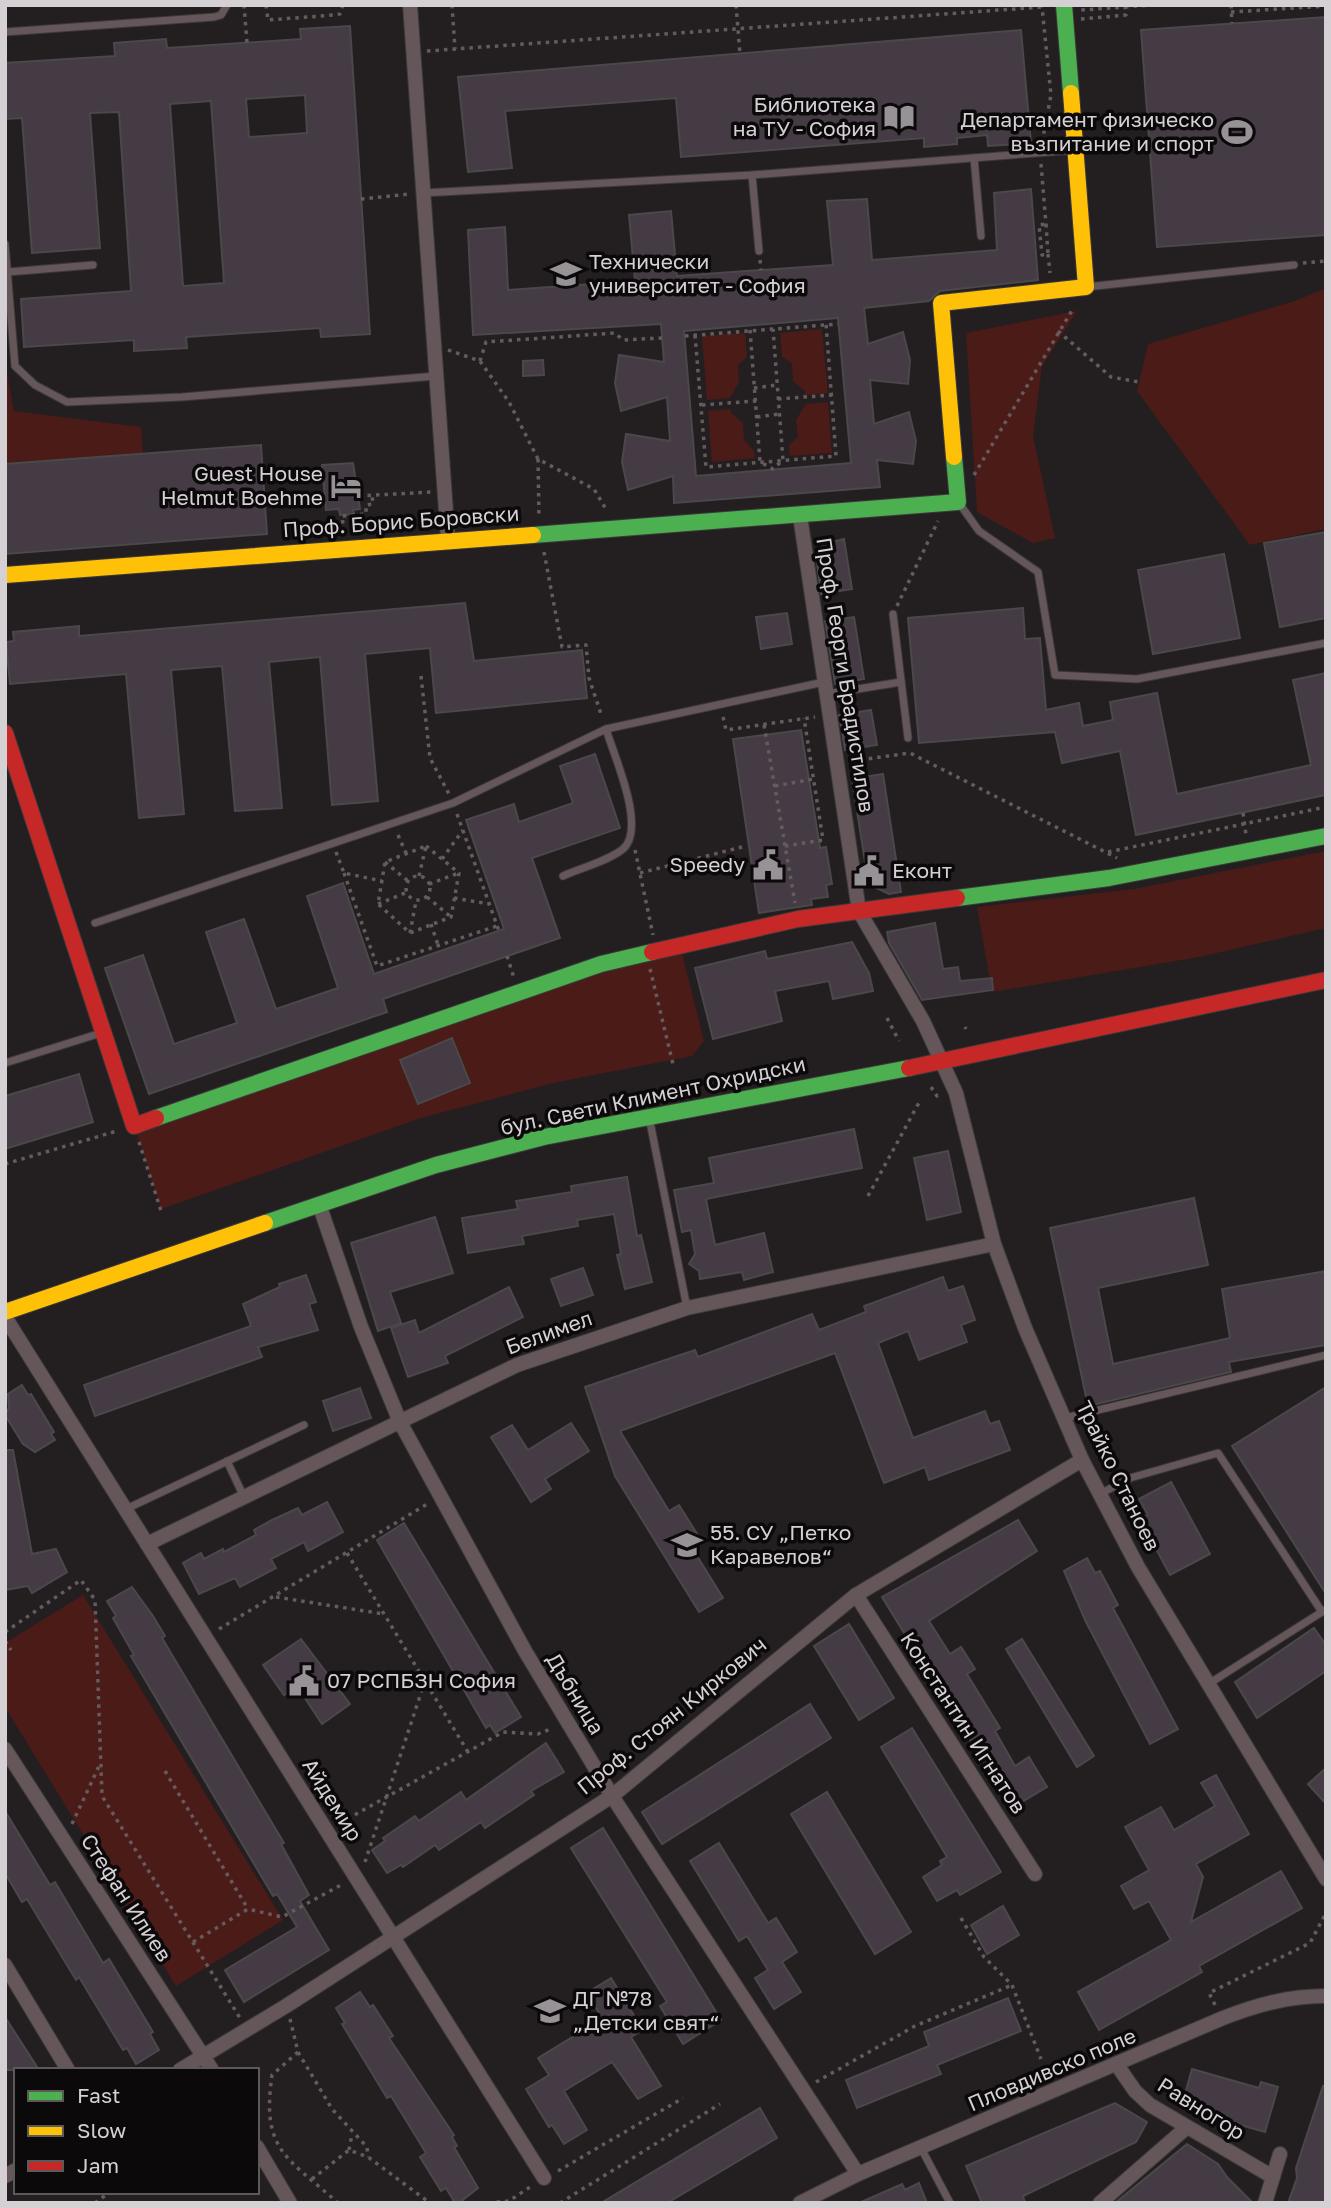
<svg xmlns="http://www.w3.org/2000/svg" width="1331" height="2208" font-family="'Golos Text',sans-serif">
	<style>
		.green { fill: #4a1b17 }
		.building { fill: #443b45; stroke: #4b484a; stroke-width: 2; fill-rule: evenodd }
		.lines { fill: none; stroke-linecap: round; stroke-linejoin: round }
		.lane-casing { stroke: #3b393a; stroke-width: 9 }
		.street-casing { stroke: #3b393a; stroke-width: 16 }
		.fast-casing { stroke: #3b393a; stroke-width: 18 }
		.slow-casing { stroke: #3b393a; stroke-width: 18 }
		.jam-casing { stroke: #3b393a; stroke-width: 18 }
		.path { stroke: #655b5e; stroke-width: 3.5; stroke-dasharray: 3.5 5; stroke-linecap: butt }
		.lane { stroke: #65565a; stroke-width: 7 }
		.street { stroke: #65565a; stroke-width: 14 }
		.fast { stroke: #4caf50; stroke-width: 16 }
		.slow { stroke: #ffc107; stroke-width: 16 }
		.jam { stroke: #c62828; stroke-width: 16 }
		.labels { text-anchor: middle; stroke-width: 7; stroke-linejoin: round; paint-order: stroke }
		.poi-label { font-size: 21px; fill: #d4d0d3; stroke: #0c090b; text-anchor: start }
		.street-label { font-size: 21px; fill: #d4d0d3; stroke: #0c090b }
	</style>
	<rect width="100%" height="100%" fill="#231f21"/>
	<g class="green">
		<path d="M1326,288V529L1250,545L1137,391L1148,344L1295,301Z"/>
		<path d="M1077,311L1042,366L1033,436L1055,538L1033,543L977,512L966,333Z"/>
		<path d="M822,329L828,393L805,395V391L793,381L792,363L782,357L780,333Z"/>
		<path d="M745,333L747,357L738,365L739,382L730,398L707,400L702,336Z"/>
		<path d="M5,363L14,411L141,427L143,454L5,464Z"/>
		<path d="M828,402L832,453L790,456L789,445L798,437L796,420L806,404Z"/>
		<path d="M731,409V413L743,423L744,440L754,451L755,458L712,462L708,411Z"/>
		<path d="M1326,851V928L1199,957L992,992L977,907L1134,889Z"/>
		<path d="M680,945L704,1041L692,1056L553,1083L421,1118L161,1209L134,1126Z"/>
		<path d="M83,1595L283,1920L176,1986L5,1707V1643Z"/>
	</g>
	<g class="building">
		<path d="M1326,17V235L1157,247L1141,30Z"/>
		<path d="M350,26L370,334L321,337L320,328L186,337L187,348L134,351V340L24,347L21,299L131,291L119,112L90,113L100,248L32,253L22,118L5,119V63L115,56L114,43L166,39L167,48L301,39L300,29ZM305,95L307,133L249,137L246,99ZM211,101L224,283L183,286L170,104Z"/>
		<path d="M1021,30L1031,143L988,146L987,135L957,138V144L924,147V138L681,157L676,98L505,111L512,168L468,172L458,77Z"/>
		<path d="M1031,189L1038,280L940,291L929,301L864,308L868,344L903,332L910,360L908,384L870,380L874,424L909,412L916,441L913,464L877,460L880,487L674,503L673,476L628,490L622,462L626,434L670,441L667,397L621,411L615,383L619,355L664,362L661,324L473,335L468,230L505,227L508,290L635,281L629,215L671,211L677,276L833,265L827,201L867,199L872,260L997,250L994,193ZM838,318L851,463L696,476L684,331Z"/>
		<path d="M543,360L544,375L523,376V361Z"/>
		<path d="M261,445L267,534L5,554V464Z"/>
		<path d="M353,463L360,509L353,510L354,514L340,515L339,509L326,510L322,465Z"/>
		<path d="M1326,532V618L1280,627L1264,543Z"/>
		<path d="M844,539L852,589L821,594L816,555L824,544Z"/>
		<path d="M1224,554L1240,638L1153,654L1138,570Z"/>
		<path d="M465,603L474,661L582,650L587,698L436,713L430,648L365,654L378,801L332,805L320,657L269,662L282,808L235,811L222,666L171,670L184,814L139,818L126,674L10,684L6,642L14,641L13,632L79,626V636Z"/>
		<path d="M1023,608L1025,639L1040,638L1046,710L1079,703L1083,726L1113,720L1110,702L1157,693L1177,794L1311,765L1293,680L1326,673V795L1136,835L1120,751L1062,763L1055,732L919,743L908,618Z"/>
		<path d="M787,613L792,644L761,649L756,617Z"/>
		<path d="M854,617L864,679L835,684L825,621Z"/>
		<path d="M871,710L877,745L845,750L839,715Z"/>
		<path d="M801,730L820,848L826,847L832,884L826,885L828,897L811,899L812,905L759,913L733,739Z"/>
		<path d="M595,754L620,828L532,858L560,938L383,999L387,1012L149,1094L105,968L143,955L174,1044L237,1023L206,932L244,919L276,1009L338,988L307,896L343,883L374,974L504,929L466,820L514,804L519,822L573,803L560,766Z"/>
		<path d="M883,774L901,892L889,894L874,887L868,881L852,779Z"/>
		<path d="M935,923L943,969L958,967L960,981L992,978L993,990L922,1000L889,943L887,932Z"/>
		<path d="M852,942L869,973L873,991L833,999L829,981L775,991L782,1021L713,1039L695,968L765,951L767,959Z"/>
		<path d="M452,1038L470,1083L418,1104L400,1060Z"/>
		<path d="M79,1074L93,1122L5,1149V1096Z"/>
		<path d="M854,1129L862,1168L706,1199L715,1245L764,1233L773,1272L744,1280L742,1272L700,1279L699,1271L689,1264L695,1254L691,1230L682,1232L674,1190L714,1183L709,1158Z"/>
		<path d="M948,1151L961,1212L927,1220L914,1158Z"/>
		<path d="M627,1177L637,1236L641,1235L652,1282L625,1289L617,1255L621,1254L614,1214L577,1220L578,1226L522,1236L524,1244L468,1253L462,1218L518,1209L516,1201L572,1192L571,1186Z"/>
		<path d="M1194,1198L1208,1265L1098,1288L1113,1364L1230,1338L1222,1289L1326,1271V1345L1229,1362L1231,1372L1088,1406L1050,1228Z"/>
		<path d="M435,1217L453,1273L390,1292L401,1323L378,1331L351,1243Z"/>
		<path d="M583,1268L593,1295L561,1306L551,1279Z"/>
		<path d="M306,1275L316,1302L309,1304L318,1330L258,1347L262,1357L95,1416L84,1385L251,1326L243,1304L280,1287L279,1284Z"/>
		<path d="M943,1277L948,1291L963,1286L975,1320L961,1325L967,1342L919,1360L908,1331L878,1343L913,1438L985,1411L990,1424L999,1421L1010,1450L929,1480L925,1467L884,1483L835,1353L620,1431L669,1511L679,1505L699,1537L689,1543L723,1598L699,1612L615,1476L585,1387L695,1350L698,1357L812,1314L819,1330L866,1312L864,1306Z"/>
		<path d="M509,1287L523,1317L445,1356L448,1363L408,1377L391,1328L415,1320L419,1333Z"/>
		<path d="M22,1385L28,1395L31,1394L54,1432L51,1434L55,1440L35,1452L23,1444L5,1415L9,1408L8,1394Z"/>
		<path d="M1326,1387V1594L1232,1446Z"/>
		<path d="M360,1388L371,1418L333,1431L323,1401Z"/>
		<path d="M571,1423L589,1451L545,1479L551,1489L531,1502L491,1437L512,1425L528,1450Z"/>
		<path d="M5,1450H13L32,1554L56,1549L67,1572L32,1593L28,1586L5,1590Z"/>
		<path d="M1171,1482L1210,1554L1170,1575L1140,1519L1148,1515L1139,1499Z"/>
		<path d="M327,1502L343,1532L308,1551L304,1542L271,1559L276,1568L240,1587L235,1578L199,1594L183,1563L201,1553L204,1559L223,1549L224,1552L256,1535L254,1530L272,1520L298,1508L302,1515Z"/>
		<path d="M1018,1520L1037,1551L929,1621L950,1654L961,1647L975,1669L967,1674L1000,1728L995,1731L1015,1766L1029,1757L1047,1787L1012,1808L882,1597Z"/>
		<path d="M404,1523L521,1717L495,1733L490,1725L486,1728L377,1540Z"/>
		<path d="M1087,1558L1095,1573L1100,1571L1118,1605L1113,1608L1178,1729L1150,1744L1086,1622L1064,1571Z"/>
		<path d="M132,1587L153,1616L165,1636L162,1638L284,1843L281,1844L309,1895L300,1901L329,1950L244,2002L225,1970L297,1927L277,1894L273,1896L131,1656L134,1655L113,1618L116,1616L107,1601Z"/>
		<path d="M849,1624L894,1698L859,1720L814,1646Z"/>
		<path d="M1314,1628L1326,1645V1671L1257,1718L1235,1682Z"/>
		<path d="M301,1639L350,1704L322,1724L297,1686L284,1695L263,1665Z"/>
		<path d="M1022,1639L1094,1756L1077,1767L1006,1649Z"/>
		<path d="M810,1704L831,1738L662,1844L642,1812Z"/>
		<path d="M912,1728L1001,1872L960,1895L957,1890L937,1901L923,1877L942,1865L940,1861L947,1857L881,1747Z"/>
		<path d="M546,1743L564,1772L531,1791L534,1795L485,1828L481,1822L439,1850L435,1845L403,1867L401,1865L387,1873L372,1850L385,1841L383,1838L415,1816L419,1821L461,1792L466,1800Z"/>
		<path d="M1326,1768V1804L1308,1784Z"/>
		<path d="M1216,1775L1249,1834L1196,1864L1203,1877L1191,1922L1281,1871L1302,1908L1199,1966L1202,1972L1099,2030L1078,1992L1171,1940L1149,1901L1134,1909L1121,1886L1149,1870L1125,1827L1161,1807L1174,1830L1215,1806L1201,1783Z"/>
		<path d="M827,1792L911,1932L875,1954L791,1814Z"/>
		<path d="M5,1811L50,1885L55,1882L103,1963L109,1959L153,2032L150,2034L159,2050L136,2064L127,2048L123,2050L79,1977L76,1980L27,1899L22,1902L5,1873Z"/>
		<path d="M603,1828L721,2020L683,2044L660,2006L667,2002L571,1848Z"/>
		<path d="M719,1843L768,1923L776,1918L797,1952L782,1962L801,1992L774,2009L755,1978L768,1970L747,1936L739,1941L690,1861Z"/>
		<path d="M1003,1906L1019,1935L987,1954L971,1925Z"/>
		<path d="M611,1978L643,2030L631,2037L661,2086L638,2099L612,2062L564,2091L587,2130L564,2144L552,2125L549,2127L526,2089L549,2075L538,2058L602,2019L588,1992Z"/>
		<path d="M360,1992L370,2007L373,2005L393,2036L389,2038L454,2135L452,2137L457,2146L454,2147L478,2188L459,2203H455L446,2188L441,2191L420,2157L426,2153L391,2096L387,2098L342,2024L345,2023L336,2008Z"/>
		<path d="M1008,1998L1021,2031L937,2065L941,2074L857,2108L846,2080L929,2046L924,2032Z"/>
		<path d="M5,2017L39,2070H5Z"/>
		<path d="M1192,2069L1259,2088L1261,2082L1278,2087L1265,2132L1181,2108Z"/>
		<path d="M1323,2086H1326V2203H1288L1297,2178L1296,2168Z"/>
		<path d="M1115,2103L1147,2122L1136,2142L1023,2196L1025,2203H982L966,2166Z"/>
		<path d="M760,2108L777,2138L718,2173L667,2203H601Z"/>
		<path d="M1187,2144L1218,2164L1227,2177L1253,2203H1115Z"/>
		<path d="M919,2183L927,2203H859L902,2184L905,2190Z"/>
	</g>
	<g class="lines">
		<g class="lane-casing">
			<g id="lane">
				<path d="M5,32L214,17L221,15L227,5"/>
				<path d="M974,158L981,236"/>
				<path d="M752,175L759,251"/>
				<path d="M423,193L752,175L1075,150"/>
				<path d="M5,244L15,366L35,385L67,402L182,397L436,376"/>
				<path d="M8,272L93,265"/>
				<path d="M1086,287L1294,265"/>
				<path d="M959,503L979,531L1038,572L1055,675L1137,679L1326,643"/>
				<path d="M893,614L908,738"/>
				<path d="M827,694L901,682"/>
				<path d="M563,876C581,868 608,861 623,849C647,828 614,756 606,729"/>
				<path d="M95,923L453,803L606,729L824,682"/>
				<path d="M5,1063L101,1033"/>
				<path d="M649,1117L687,1308"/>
				<path d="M1065,1418L1326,1355"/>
				<path d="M227,1461L244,1497"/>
				<path d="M1100,1494L1130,1478L1218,1453L1322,1612"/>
				<path d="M126,1509L304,1425"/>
				<path d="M1210,1683L1325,1610"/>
				<path d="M921,2148L950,2203"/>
			</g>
		</g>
		<g class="street-casing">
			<g id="street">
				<path d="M410,5L448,540"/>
				<path d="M800,516L859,911L923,1021L956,1093L994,1244L1025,1328L1082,1460L1138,1567L1326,1879"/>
				<path d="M319,1204L361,1327L400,1422L525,1651L612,1796L858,2174"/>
				<path d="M5,1317L544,2178"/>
				<path d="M147,1544L517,1365L687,1308L994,1244"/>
				<path d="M856,1595L1035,1874"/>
				<path d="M5,1749L212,2070"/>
				<path d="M5,1965L68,2070"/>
				<path d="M1117,2065L1135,2091L1150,2105L1273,2177"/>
				<path d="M180,2070L286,2006L612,1796L856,1595L1082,1460"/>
				<path d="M257,2147L290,2203"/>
				<path d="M5,2176L16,2170"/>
				<path d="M800,2203L858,2174L1223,2018C1257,2005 1288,1996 1326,1996"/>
				<path d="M1100,2203L1186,2128"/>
				<path d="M1265,2203L1280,2154"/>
			</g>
		</g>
		<g class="fast-casing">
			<g id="fast">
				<path d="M1064,5L1071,93"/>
				<path d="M533,535L958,502L954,457"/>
				<path d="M957,898L1109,878L1326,836"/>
				<path d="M156,1118L601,964L652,952"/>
				<path d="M265,1223L436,1165L544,1137L909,1068"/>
			</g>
		</g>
		<g class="slow-casing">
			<g id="slow">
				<path d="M954,457L941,303L1086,287L1071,93"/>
				<path d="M5,575L533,535"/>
				<path d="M5,1312L265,1223"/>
			</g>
		</g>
		<g class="jam-casing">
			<g id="jam">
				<path d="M5,733L134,1126L156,1118"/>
				<path d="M652,952L798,919L957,898"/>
				<path d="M909,1068L1326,980"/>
			</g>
		</g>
		<g class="path">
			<path d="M244,5L247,43"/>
			<path d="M266,5L268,20L334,15L340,14L343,5"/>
			<path d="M452,5L455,49"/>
			<path d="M736,5L740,54"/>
			<path d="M1231,5L1232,23"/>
			<path d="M1125,7L1151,5"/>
			<path d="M1231,12L1326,6"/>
			<path d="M1081,19L1126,15L1125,7L1081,10"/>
			<path d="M427,51L1042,7"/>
			<path d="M1042,142L1051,95L1042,7"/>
			<path d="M1041,164L1046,224"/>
			<path d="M361,199L410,194"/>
			<path d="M1046,224L1048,254L1042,255L1039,225Z"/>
			<path d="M1048,254L1050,273"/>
			<path d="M760,260L761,270"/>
			<path d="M1303,263L1326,261"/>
			<path d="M750,330L760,462L773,469L783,460L773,329"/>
			<path d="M1058,331L1111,377L1139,382"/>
			<path d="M695,335L706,467L836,456L826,324"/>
			<path d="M685,336L838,324"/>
			<path d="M448,350L480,361L509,402L538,459L594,489L607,511"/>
			<path d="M480,361L486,342L615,333L623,340L662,338"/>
			<path d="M754,388L777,385"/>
			<path d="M778,399L832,395"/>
			<path d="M702,405L756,401"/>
			<path d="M757,417L779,414"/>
			<path d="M538,459L539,517"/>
			<path d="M974,475L1074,307"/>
			<path d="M359,496L431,492"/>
			<path d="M344,532L342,516L366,514V505L373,504L372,495"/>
			<path d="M544,552L562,647L586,645L589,678L602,717"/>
			<path d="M897,606L938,521"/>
			<path d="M421,676L430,758L449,794"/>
			<path d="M723,717L726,730L815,717"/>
			<path d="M764,725L795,903"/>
			<path d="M852,761L910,753L1117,858"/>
			<path d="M775,786L814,779"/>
			<path d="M1243,813L1246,835"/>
			<path d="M457,814L499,931"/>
			<path d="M398,835L406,853"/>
			<path d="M426,846L459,873L451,917L410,933L378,904L385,862Z"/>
			<path d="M785,846L823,840L804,718"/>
			<path d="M635,850L653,935"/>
			<path d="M336,852L344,873L382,881"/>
			<path d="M1108,852L1326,807"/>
			<path d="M442,859L463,830"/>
			<path d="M385,862L408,881"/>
			<path d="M344,873L377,966L497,926"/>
			<path d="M640,873L742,847"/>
			<circle cx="418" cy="888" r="12"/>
			<path d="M419,876L426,846"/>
			<path d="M429,884L459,873"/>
			<path d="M427,897L451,917"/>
			<path d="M454,898L489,904"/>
			<path d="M378,904L405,893"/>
			<path d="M431,924L438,945"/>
			<path d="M410,933L416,901"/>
			<path d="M507,956L514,978"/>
			<path d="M650,969L673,1064"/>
			<path d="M887,1018L899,1041"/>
			<path d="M965,1027L966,1029"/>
			<path d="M931,1087L937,1096L942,1095"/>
			<path d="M139,1142L162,1214"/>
			<path d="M5,1164L117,1131"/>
			<path d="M868,1196L921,1099"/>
			<path d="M347,1553L468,1752"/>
			<path d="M276,1597L384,1614"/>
			<path d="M219,1629L429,1503"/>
			<path d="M5,1632L81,1580L95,1600L102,1796L240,2018"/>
			<path d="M5,1641L11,1650"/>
			<path d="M165,1771L248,1909"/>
			<path d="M340,1823L503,1732L538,1734L553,1728"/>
			<path d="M72,1824L100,1764"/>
			<path d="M365,1862L425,1681"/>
			<path d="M961,1918L984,1957L1012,1985L1041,2059"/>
			<path d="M193,1942L248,1909L282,1917L341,1885"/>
			<path d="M1215,2005L1209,1993L1310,1943L1326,1913"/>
			<path d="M290,2019L298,2052L332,2109L367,2147L368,2157"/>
			<path d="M298,2052L272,2075C261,2151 287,2157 338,2203"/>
			<path d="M816,2082L915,2026L1012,1985"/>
			<path d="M349,2150L352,2134"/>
			<path d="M558,2171L683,2098"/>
			<path d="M312,2179L349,2150L368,2157L430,2203"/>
			<path d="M95,2203L110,2192"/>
			<path d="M488,2203L509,2201L533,2185"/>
			<path d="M560,2203L720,2104"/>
		</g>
		<use href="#lane" class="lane"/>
		<use href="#street" class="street"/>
		<use href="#fast" class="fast"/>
		<use href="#slow" class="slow"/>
		<use href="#jam" class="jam"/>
	</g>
	<defs>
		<g id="library-bare" transform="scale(2.415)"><path d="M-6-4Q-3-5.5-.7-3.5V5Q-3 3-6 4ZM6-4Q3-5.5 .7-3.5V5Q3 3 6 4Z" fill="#969295" stroke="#0c090b" stroke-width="2.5" paint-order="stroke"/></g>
		<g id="stadium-bare" transform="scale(2.415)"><path d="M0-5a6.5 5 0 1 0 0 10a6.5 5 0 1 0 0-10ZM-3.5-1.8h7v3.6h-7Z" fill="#969295" stroke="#0c090b" stroke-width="2.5" paint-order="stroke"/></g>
		<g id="university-bare" transform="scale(2.415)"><path d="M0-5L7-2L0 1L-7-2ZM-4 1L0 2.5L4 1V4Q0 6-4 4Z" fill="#969295" stroke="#0c090b" stroke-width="2.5" paint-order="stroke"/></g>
		<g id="hotel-bare" transform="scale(2.415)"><path d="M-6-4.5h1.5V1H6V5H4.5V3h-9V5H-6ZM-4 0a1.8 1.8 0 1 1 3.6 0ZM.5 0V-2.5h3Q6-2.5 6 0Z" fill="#969295" stroke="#0c090b" stroke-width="2.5" paint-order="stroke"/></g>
		<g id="civic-bare" transform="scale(2.415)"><path d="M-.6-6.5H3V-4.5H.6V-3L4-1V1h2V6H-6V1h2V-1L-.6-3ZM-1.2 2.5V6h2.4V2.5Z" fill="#969295" stroke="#0c090b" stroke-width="2.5" paint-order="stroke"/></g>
		<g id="school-bare" transform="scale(2.415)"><path d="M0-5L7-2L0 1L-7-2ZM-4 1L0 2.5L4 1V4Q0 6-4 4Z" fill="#969295" stroke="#0c090b" stroke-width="2.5" paint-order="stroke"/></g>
	</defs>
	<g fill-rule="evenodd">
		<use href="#library-bare" x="899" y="117"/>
		<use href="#stadium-bare" x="1237" y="132"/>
		<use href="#university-bare" x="566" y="274"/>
		<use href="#hotel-bare" x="346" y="486"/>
		<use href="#civic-bare" x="768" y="865"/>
		<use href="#civic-bare" x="869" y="871"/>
		<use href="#school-bare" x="687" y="1545"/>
		<use href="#civic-bare" x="304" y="1681"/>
		<use href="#school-bare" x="550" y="2011"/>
	</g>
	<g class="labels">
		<g class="poi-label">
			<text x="876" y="112" text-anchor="end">Библиотека<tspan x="876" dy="24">на ТУ - София</tspan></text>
			<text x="1214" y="127" text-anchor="end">Департамент физическо<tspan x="1214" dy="24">възпитание и спорт</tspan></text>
			<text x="589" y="269">Технически<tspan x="589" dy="24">университет - София</tspan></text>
			<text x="323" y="481" text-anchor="end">Guest House<tspan x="323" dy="24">Helmut Boehme</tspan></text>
			<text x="745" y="872" text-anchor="end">Speedy</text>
			<text x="892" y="878">Еконт</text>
			<text x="710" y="1540">55. СУ „Петко<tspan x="710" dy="24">Каравелов“</tspan></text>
			<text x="327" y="1688">07 РСПБЗН София</text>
			<text x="573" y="2006">ДГ №78<tspan x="573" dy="24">„Детски свят“</tspan></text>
		</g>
		<g class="street-label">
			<text transform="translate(401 522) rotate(-4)" y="7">Проф. Борис Боровски</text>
			<text transform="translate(845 675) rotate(81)" y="7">Проф. Георги Брадистилов</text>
			<text transform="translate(653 1096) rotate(-12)" y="7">бул. Свети Климент Охридски</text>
			<text transform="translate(549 1333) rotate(-20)" y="7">Белимел</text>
			<text transform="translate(1118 1476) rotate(64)" y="7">Трайко Станоев</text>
			<text transform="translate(575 1694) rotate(59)" y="7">Дъбница</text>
			<text transform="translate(672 1716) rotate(-39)" y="7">Проф. Стоян Киркович</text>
			<text transform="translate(963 1723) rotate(57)" y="7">Константин Игнатов</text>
			<text transform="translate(332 1800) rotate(58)" y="7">Айдемир</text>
			<text transform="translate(126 1898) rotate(57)" y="7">Стефан Илиев</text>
			<text transform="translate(1052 2070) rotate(-23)" y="7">Пловдивско поле</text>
			<text transform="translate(1201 2109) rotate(32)" y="7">Равногор</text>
		</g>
	</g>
	<rect width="1331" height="2208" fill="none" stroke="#d4d0d3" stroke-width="14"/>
	<rect x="14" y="2068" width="245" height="126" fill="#0c090b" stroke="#5c595b" stroke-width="2"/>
	<rect x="28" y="2091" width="35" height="10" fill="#4caf50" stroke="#5c595b" stroke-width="2"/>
	<text x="77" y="2103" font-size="21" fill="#d4d0d3">Fast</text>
	<rect x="28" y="2126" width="35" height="10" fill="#ffc107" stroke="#5c595b" stroke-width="2"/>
	<text x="77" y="2138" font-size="21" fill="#d4d0d3">Slow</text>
	<rect x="28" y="2161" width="35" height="10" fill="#c62828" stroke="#5c595b" stroke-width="2"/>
	<text x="77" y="2173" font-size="21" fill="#d4d0d3">Jam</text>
</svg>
